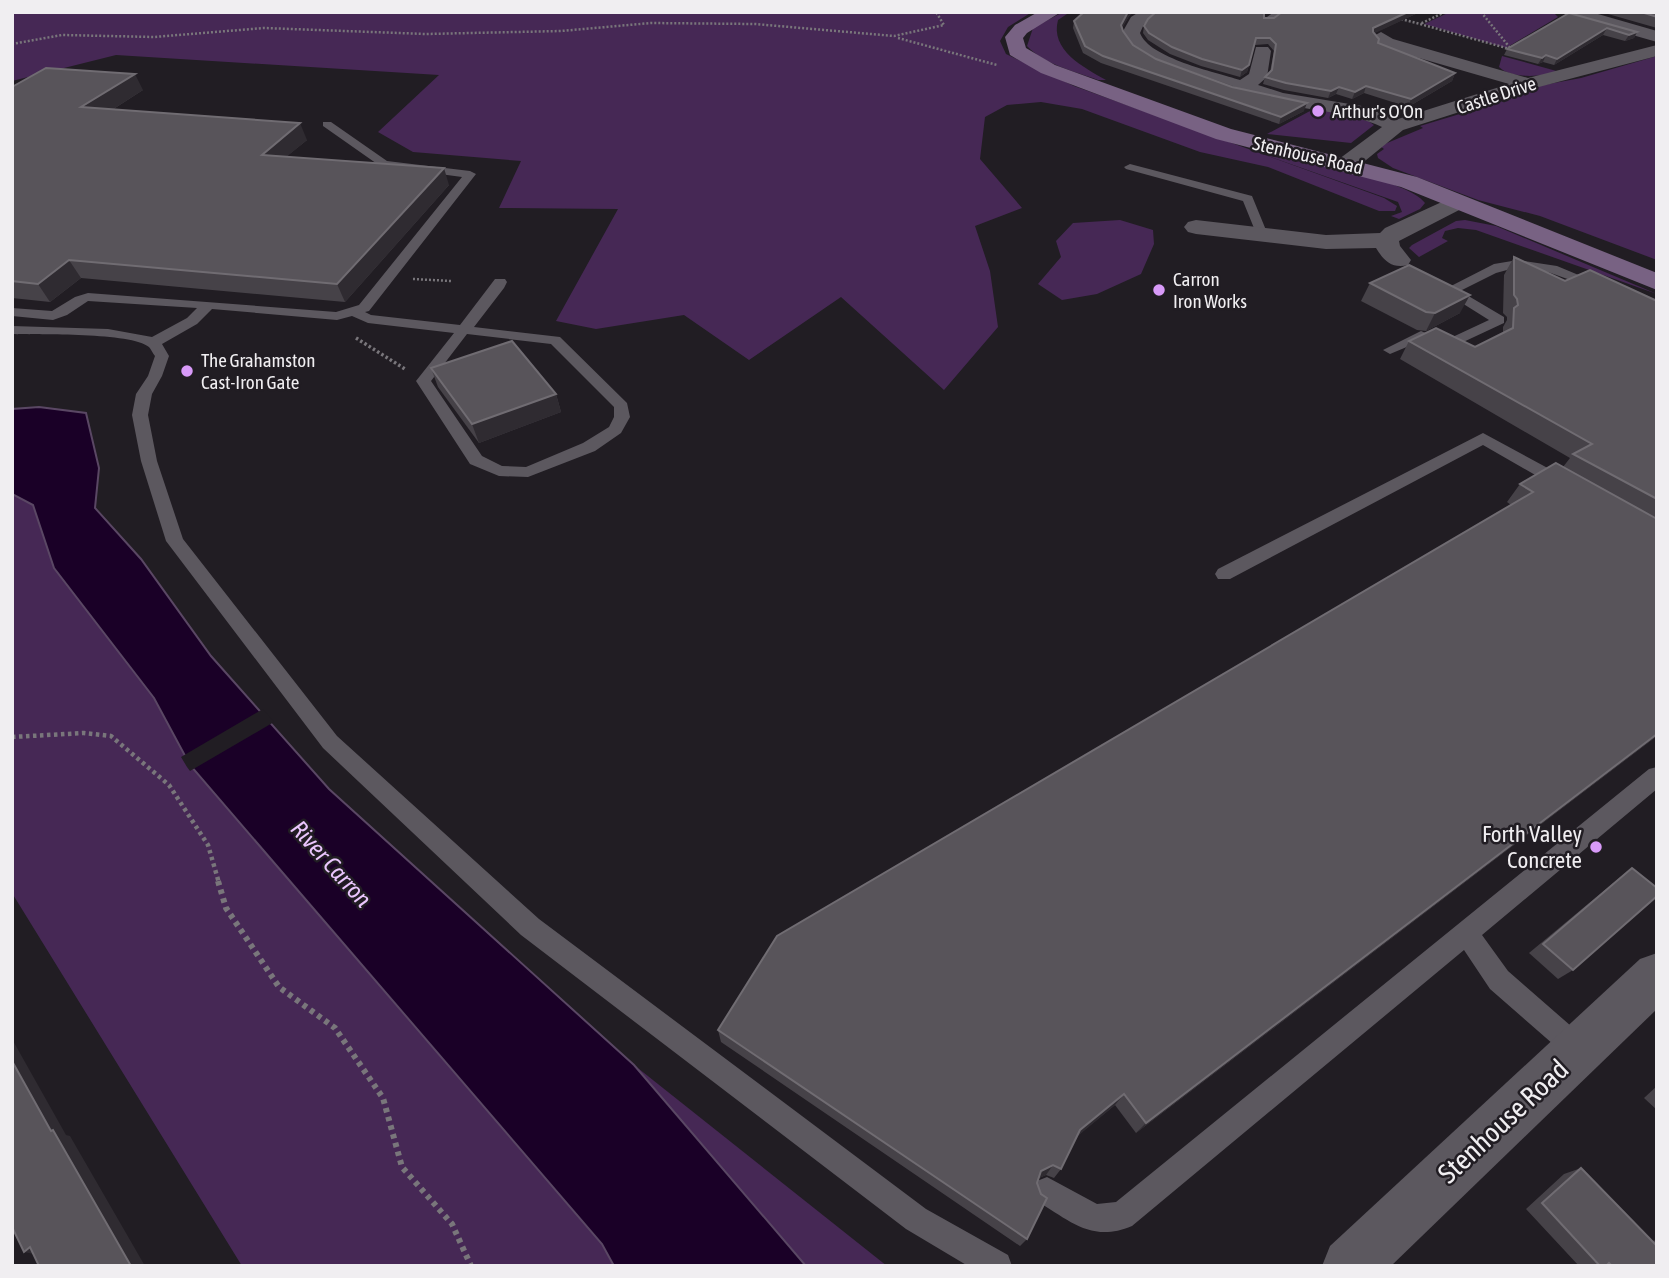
<svg xmlns="http://www.w3.org/2000/svg" width="1669" height="1278" font-family="'Asap Condensed',sans-serif">
	<style>
		.green { fill: #462855 }
		.water { fill: #1a0027; stroke: #5a4764; stroke-width: 2 }
		.pier { fill: #211d23 }
		.lines { fill: none; stroke-linecap: round; stroke-linejoin: round }
		.path-far3 { stroke: #79767b; stroke-width: 2.5; stroke-dasharray: 2 2; stroke-linecap: butt }
		.path-far2 { stroke: #79767b; stroke-width: 3.5; stroke-dasharray: 2.5 2.5; stroke-linecap: butt }
		.path-far1 { stroke: #79767b; stroke-width: 4.5; stroke-dasharray: 3.5 3.5; stroke-linecap: butt }
		.path { stroke: #79767b; stroke-width: 6; stroke-dasharray: 4.5 4.5; stroke-linecap: butt }
		.lane { fill: #5c585f; fill-rule: evenodd }
		.street { fill: #5c585f; fill-rule: evenodd }
		.secondary { fill: #786283; fill-rule: evenodd }
		.wall { fill: #464248 }
		.shaded-wall { fill: #2f2b31 }
		.building { fill: #58545a; stroke: #706c72; stroke-width: 2 }
		.poi-dot { fill: #d89af8; stroke: #211d23; stroke-width: 2.5 }
		.labels { text-anchor: middle; stroke-width: 5; stroke-linejoin: round; paint-order: stroke }
		.far-street-label { font-size: 19px; fill: #f0eef1; stroke: #211d23 }
		.far-poi-label { font-size: 19px; fill: #f0eef1; stroke: #211d23; text-anchor: start }
		.poi-label { font-size: 23px; fill: #f0eef1; stroke: #211d23; text-anchor: end }
		.water-label { font-size: 24px; font-style: italic; fill: #eac6fd; stroke: #211d23 }
		.near-street-label { font-size: 28px; fill: #f0eef1; stroke: #211d23 }
	</style>
	<rect width="100%" height="100%" fill="#211d23"/>
	<g class="green">
		<path d="M12,12H1032L1008,27L1000,41L1006,54L1074,86L1384,198L1397,206L1395,211H1379L1268,167L1200,152L1082,109L1041,102L1007,105L985,117L980,159L1022,208L975,226L990,271L998,327L944,390L841,297L749,360L684,315L596,329L556,321L618,209L499,208L521,161L413,152L378,132L439,75L116,55L12,81Z"/>
		<path d="M1063,12H1070L1058,20C1050,50 1083,67 1106,80H1098C1074,71 1045,65 1027,46L1033,28Z"/>
		<path d="M1450,12H1553L1558,17L1506,48L1424,24Z"/>
		<path d="M1502,56L1560,72C1544,76 1512,80 1499,67Z"/>
		<path d="M1657,56V260L1540,216L1478,200L1393,168L1378,158L1377,154L1384,149L1380,146L1423,128L1420,126L1506,100L1538,86L1581,78Z"/>
		<path d="M1327,110L1361,116L1374,125L1351,143L1267,134L1310,111L1325,113Z"/>
		<path d="M1265,155C1298,162 1407,178 1425,203L1420,209L1399,219L1391,216L1402,212L1398,202Z"/>
		<path d="M1120,220L1153,230L1154,244L1141,274L1097,294L1062,300L1038,284L1061,257L1056,241L1073,223Z"/>
		<path d="M1465,220L1496,226L1657,294L1476,230L1458,228L1445,231L1442,238L1448,241L1419,257L1409,248L1412,245L1456,221Z"/>
		<path d="M12,494L33,505L54,568L154,698L190,765L602,1244L614,1266H242L12,893Z"/>
		<path d="M634,1065L887,1266H806Z"/>
	</g>
	<path class="water" d="M39,407L86,413L99,468L95,508L141,559L211,656L329,789L634,1065L806,1266H614L602,1244L190,765L154,698L54,568L33,505L12,494V409Z"/>
	<path class="pier" d="M263,709L274,722L190,771L187,767L181,757Z"/>
	<g class="lines">
		<g class="path-far3">
			<path d="M1445,12L1420,24L1510,49"/>
			<path d="M1481,12L1511,49"/>
			<path d="M1401,19L1420,24"/>
			<path d="M898,38L997,65"/>
			<path d="M12,44L62,35L154,37L264,28L426,34L561,31L651,23L755,24L894,36L944,25L936,12"/>
			<path d="M413,279L451,281"/>
		</g>
		<path class="path-far2" d="M356,338L405,369"/>
		<path class="path-far1" d="M12,737L84,733L111,736L169,785L208,845L219,883"/>
		<path class="path" d="M218,881L226,908L279,987L335,1028L383,1098L402,1167L452,1224L471,1266"/>
		<g class="lane">
			<path d="M1274,12H1284L1270,23H1264V19Z"/>
			<path d="M323,122H331L387,161L470,171L476,174L369,311L365,312L371,315L460,325L495,279H505L507,282L504,288L474,327L560,337L627,403L630,417L621,433L595,451L528,477L499,476L470,464L416,381L454,333L368,323L352,316L337,320L212,309L197,324L162,344L169,356L162,376L152,394L148,415L157,461L183,539L337,736L539,919L926,1209L1008,1255L1012,1266H968L906,1229L521,935L323,748L166,541L141,461L132,415L136,394L148,376L155,356C153,354 151,349 149,347C131,332 39,335 12,334V326L108,329L152,337L187,318L197,308L88,301L67,315L53,320L12,316V308L52,311L75,297L88,293L336,312L359,305L462,177L380,166L323,126ZM467,334L551,344L614,407V417L609,427L583,443L526,467L502,466L482,456L431,381Z"/>
			<path d="M1130,164L1252,196L1268,235L1266,238H1258L1243,201L1126,169L1124,167Z"/>
			<path d="M1518,260L1557,266L1605,286L1598,290L1548,272L1518,267L1496,273L1460,291L1504,317V323L1444,351L1421,341L1390,354L1383,350L1421,331L1444,341L1489,320L1438,288L1445,284L1451,286L1494,264Z"/>
			<path d="M1483,433L1568,479L1570,483L1562,489L1556,487L1483,445L1230,579H1218L1215,574L1218,569Z"/>
			<path d="M1657,767V789L1482,935L1508,971L1587,1040L1591,1049L1587,1058L1578,1062L1569,1058L1490,989L1464,950L1132,1226C1092,1243 1070,1221 1037,1201L1033,1191L1037,1181L1047,1177L1097,1204L1116,1202L1649,769Z"/>
		</g>
		<g class="street">
			<path d="M1139,12H1159L1144,24L1140,33C1149,58 1215,72 1240,80L1249,74L1256,47H1268L1271,51L1267,77L1258,85L1283,93L1368,107L1398,119L1509,84L1381,47L1372,37L1381,32L1393,39L1528,78L1657,45V56L1535,88L1403,130L1355,169H1339L1336,164L1339,159L1382,127C1350,112 1315,111 1282,104C1249,98 1170,75 1143,57C1133,51 1126,44 1122,33L1131,17Z"/>
			<path d="M1564,12H1591L1657,31V42L1566,16Z"/>
			<path d="M1457,195L1465,197L1468,202L1465,207L1399,241L1400,246L1411,260L1408,265C1392,269 1384,261 1376,248L1326,249L1196,234L1188,232L1184,227L1188,222L1196,220L1326,235L1380,233L1385,228Z"/>
			<path d="M1657,953V1009L1391,1266H1322L1330,1246L1640,959Z"/>
		</g>
		<path class="secondary" d="M1038,12H1061L1027,33L1023,38L1026,48L1055,65L1231,129L1417,177L1657,273V290L1401,187L1216,139L1041,73L1010,55L1005,37L1015,25Z"/>
	</g>
	<g class="wall">
		<path d="M1084,12H1134L1129,16L1122,28L1123,31L1133,45L1156,59L1304,111L1279,124L1101,63L1083,53L1073,28L1074,21Z"/>
		<path d="M1282,12H1420L1374,33L1378,43L1455,73L1452,81L1408,107L1364,93L1352,99L1336,94L1328,98L1284,90L1263,84L1265,77L1270,72L1274,51L1268,44L1255,45L1247,72L1240,77L1201,66L1170,54L1148,40L1143,33L1144,26L1264,16V18H1274Z"/>
		<path d="M1601,12H1657V28Z"/>
		<path d="M1569,13L1637,32L1634,38L1625,41L1603,35L1554,65L1543,62L1538,64L1504,55L1507,49Z"/>
		<path d="M12,87L143,90L112,110L307,140L287,156L449,185L345,302L81,278L50,302L12,298Z"/>
		<path d="M1514,257L1565,281L1657,301V736L1136,1133L1115,1105L1077,1136L1061,1169L1054,1178L1046,1175L1039,1178L1027,1239L1020,1246L721,1042L718,1030L1511,505L1507,502L1520,484L1563,467L1570,458L1400,359L1409,341L1475,347L1503,333V327L1507,320V317L1503,313L1504,275Z"/>
		<path d="M1370,283L1460,313L1426,331L1417,330L1361,301Z"/>
		<path d="M431,368L556,394L561,412L479,443L438,387Z"/>
		<path d="M1632,868L1573,970L1558,979L1529,953L1618,879Z"/>
		<path d="M1657,1086V1110L1644,1098Z"/>
		<path d="M1581,1168L1652,1241L1657,1240V1266H1579L1526,1209L1564,1174Z"/>
	</g>
	<g class="shaded-wall">
		<path d="M1128,12H1134L1129,16L1120,32L1121,25Z"/>
		<path d="M1408,12H1420L1371,35L1373,28Z"/>
		<path d="M1607,28L1603,35L1554,65L1557,59Z"/>
		<path d="M1637,32L1634,38L1625,41L1629,35Z"/>
		<path d="M1546,55L1543,62L1538,64L1542,58Z"/>
		<path d="M1249,65L1247,72L1240,77L1242,70Z"/>
		<path d="M1455,73L1452,81L1408,107L1411,99Z"/>
		<path d="M135,74L143,90L90,124L81,107Z"/>
		<path d="M1366,86L1364,93L1352,99L1355,92Z"/>
		<path d="M1339,87L1336,94L1328,98L1331,91Z"/>
		<path d="M1307,103L1304,111L1279,124L1281,117Z"/>
		<path d="M300,123L307,140L269,171L262,155Z"/>
		<path d="M444,168L449,185L345,302L337,284Z"/>
		<path d="M69,260L81,278L50,302L38,284Z"/>
		<path d="M1470,295L1460,313L1426,331L1435,313Z"/>
		<path d="M556,394L561,412L479,443L472,424Z"/>
		<path d="M1657,734V736L1136,1133L1146,1123Z"/>
		<path d="M12,1039L66,1135L70,1136L145,1266H131L51,1131L12,1061Z"/>
		<path d="M1124,1094L1115,1105L1073,1140L1080,1130Z"/>
		<path d="M1053,1165L1046,1175L1035,1180L1041,1171Z"/>
		<path d="M30,1247L43,1256L24,1252Z"/>
	</g>
	<g class="building">
		<path d="M1084,12H1128L1121,25L1123,31L1133,45L1156,59L1232,87L1307,103L1281,117L1103,56L1085,46L1074,21Z"/>
		<path d="M1156,12H1264V18H1274L1282,12H1408L1373,28V32L1379,39L1378,43L1455,73L1411,99L1366,86L1355,92L1339,87L1331,91L1286,83L1265,77L1272,70L1276,44L1270,38H1256L1249,65L1242,70L1202,59L1172,47L1149,33L1144,26L1148,19Z"/>
		<path d="M1641,12H1657V17Z"/>
		<path d="M1569,13L1637,32L1629,35L1607,28L1557,59L1546,55L1542,58L1507,49Z"/>
		<path d="M46,68L135,74L81,107L300,123L262,155L444,168L337,284L69,260L38,284L12,281V87Z"/>
		<path d="M1514,257L1565,281L1590,270L1657,301V499L1573,454L1592,444L1409,341L1436,328L1475,347L1513,328L1514,308L1518,305L1517,299L1514,295Z"/>
		<path d="M1409,265L1470,295L1435,313L1426,312L1370,283Z"/>
		<path d="M512,341L556,394L472,424L431,368Z"/>
		<path d="M1556,463L1657,519V734L1146,1123L1124,1094L1080,1130L1061,1169L1053,1165L1041,1171L1037,1183L1041,1194L1047,1198L1027,1239L718,1030L777,936L1533,492L1520,484Z"/>
		<path d="M1632,868L1657,888V896L1573,970L1543,944Z"/>
		<path d="M12,1061L51,1131L53,1130L131,1266H39L30,1247L24,1252L12,1227Z"/>
		<path d="M1581,1168L1655,1244L1657,1243V1266H1612L1609,1263L1606,1266H1600L1542,1203Z"/>
	</g>
	<g class="poi-dot">
		<circle cx="1318" cy="111" r="7"/>
		<circle cx="1159" cy="290" r="7"/>
		<circle cx="187" cy="371" r="7"/>
		<circle cx="1596" cy="847" r="7"/>
	</g>
	<g class="labels">
		<g class="far-street-label">
			<text transform="translate(1496 95) rotate(-18)" y="7">Castle Drive</text>
			<text transform="translate(1308 155) rotate(13)" y="7">Stenhouse Road</text>
		</g>
		<g class="far-poi-label">
			<text x="1332" y="118">Arthur's O'On</text>
			<text x="1173" y="286">Carron<tspan x="1173" dy="22">Iron Works</tspan></text>
			<text x="201" y="367">The Grahamston<tspan x="201" dy="22">Cast-Iron Gate</tspan></text>
		</g>
		<g class="poi-label">
			<text x="1582" y="842">Forth Valley<tspan x="1582" dy="26">Concrete</tspan></text>
		</g>
		<g class="water-label">
			<text transform="translate(331 864) rotate(48)" y="8">River Carron</text>
		</g>
		<g class="near-street-label">
			<text transform="translate(1503 1121) rotate(-43)" y="10">Stenhouse Road</text>
		</g>
	</g>
	<rect width="1669" height="1278" fill="none" stroke="#f0eef1" stroke-width="28"/>
</svg>
